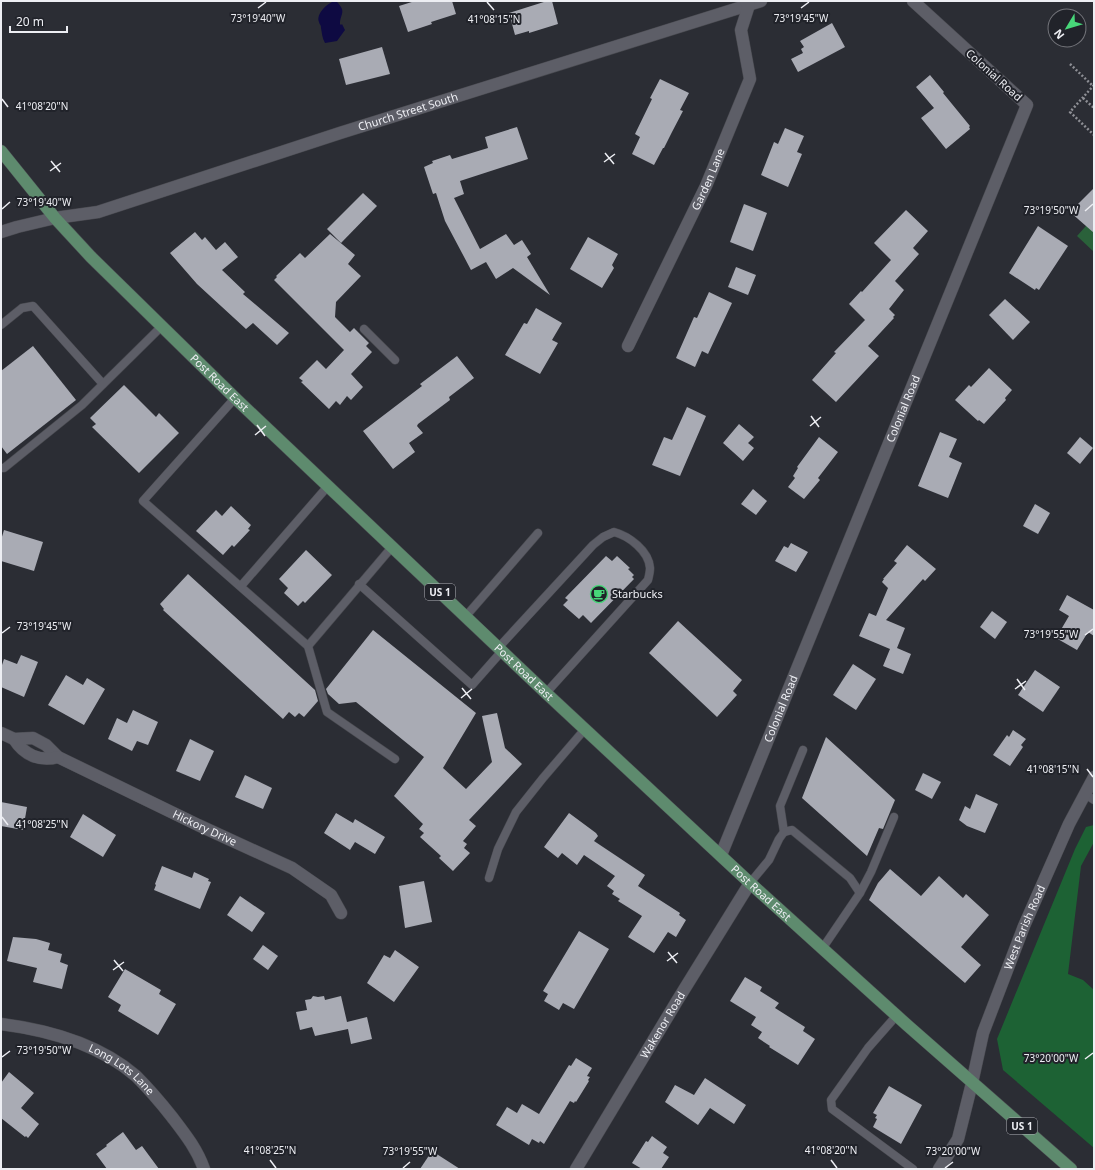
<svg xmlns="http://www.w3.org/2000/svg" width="1095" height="1170" font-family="'Noto Sans',sans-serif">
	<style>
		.green { fill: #2a613a }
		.forest { fill: #1d6234 }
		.water { fill: #0e0a42 }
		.building { fill: #a9abb4 }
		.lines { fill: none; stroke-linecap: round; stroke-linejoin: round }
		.service-casing { stroke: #48494f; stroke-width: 9 }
		.minor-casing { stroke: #48494f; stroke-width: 13 }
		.primary-casing { stroke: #48494f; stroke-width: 13 }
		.path { stroke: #8e8f95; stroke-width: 2.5; stroke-dasharray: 2 2; stroke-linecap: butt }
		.service { stroke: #5d5e67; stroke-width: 8 }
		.minor { stroke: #5d5e67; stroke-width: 12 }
		.primary { stroke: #5e8b6e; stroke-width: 12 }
		.ticks { fill: none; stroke: #edeef3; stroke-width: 1.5 }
		.labels { text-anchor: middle; stroke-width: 4; stroke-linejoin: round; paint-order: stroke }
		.shield { fill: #21232a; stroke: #b0b1b7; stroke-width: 1 }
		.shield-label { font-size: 10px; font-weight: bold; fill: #edeef3 }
		.street-label { font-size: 11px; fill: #edeef3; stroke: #21232a }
		.poi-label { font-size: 11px; fill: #edeef3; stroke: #21232a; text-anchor: start }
		.ticks-label { font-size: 10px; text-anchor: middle; fill: #edeef3; stroke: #21232a; stroke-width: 4; stroke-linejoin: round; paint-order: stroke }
	</style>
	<rect width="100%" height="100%" fill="#2b2d34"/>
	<path class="green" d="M1094,217V252L1077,236Z"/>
	<path class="forest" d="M1094,825V842L1081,866L1068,974L1083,980L1094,990V1148L1003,1070L997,1039L1075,849L1086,827Z"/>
	<path class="water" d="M332,2H337C347,12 340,14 340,24L341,25L342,24L345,30L337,41L325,43C322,38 322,33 321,28C321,24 320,26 319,22C316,14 326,5 332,2Z"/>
	<g class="building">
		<path d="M415,1H452L456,14L431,22L432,24L408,32L399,6Z"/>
		<path d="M547,1H552L558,24L529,33V31L515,35L509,13Z"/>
		<path d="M832,23L845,47L798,72L791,59L803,53L801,49L804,47L800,41Z"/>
		<path d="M382,47L390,74L346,85L339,59Z"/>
		<path d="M930,75L944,92L943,93L970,126L969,127L970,129L946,149L921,118L934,108L916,87Z"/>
		<path d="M660,79L689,93L680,110L683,111L672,132L664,148H663L654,165L632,154L640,137L635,134L652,99L650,98Z"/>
		<path d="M517,127L528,159L460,181L464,194L454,198L480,249L506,234L514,245L522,240L531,254L527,257L550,295L513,268L496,279L486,262L471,270L445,221L436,193L433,194L424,167L433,163L432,161L450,155L452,159L488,148L485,137Z"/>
		<path d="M785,128L804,136L797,152L802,154L788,187L761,175L774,142L778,144Z"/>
		<path d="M1094,188V233L1070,212Z"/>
		<path d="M363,193L377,206L341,243L327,229Z"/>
		<path d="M744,204L767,213L753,251L730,242Z"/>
		<path d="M906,210L928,231L913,248L919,254L895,281L904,290L889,309L895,315L893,317L894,318L868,346L879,356L836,402L812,380L836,353L834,352L865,320L849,304L861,291L862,292L891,260L874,243Z"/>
		<path d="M1038,226L1068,246L1039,290L1036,288L1035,290L1009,273Z"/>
		<path d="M195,232L202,240L205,237L216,250L225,242L238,257L222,270L245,292L243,294L289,333L277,345L253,323L246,329L197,284L170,253Z"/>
		<path d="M330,234L355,255L348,264L361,276L336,302L335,317L350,332L354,328L369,343L366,346L372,352L351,374L363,387L351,400L347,396L340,405L336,401L329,409L301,382L303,381L299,378L317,360L326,369L344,350L274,280L277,277L276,276L300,253L305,258Z"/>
		<path d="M588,237L618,254L612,265L614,268L602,288L570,269Z"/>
		<path d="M736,267L756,275L748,295L728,287Z"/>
		<path d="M709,292L732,303L708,354L702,351L695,367L676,358L694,317L697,318Z"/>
		<path d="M1005,299L1030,322L1013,340L989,315Z"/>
		<path d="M536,308L562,323L552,340L558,343L540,374L505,355L524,323L527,324Z"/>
		<path d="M33,346L76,400L7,454L1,446V371Z"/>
		<path d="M457,356L474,378L449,397L450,400L418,424L417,426L423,433L409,443L415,452L393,469L363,431L422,386L420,384Z"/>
		<path d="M989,368L1012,390L1005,398L1006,400L984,424L979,420L978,421L955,400L969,385L971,387Z"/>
		<path d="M124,385L156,417L159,413L179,433L139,473L92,427L96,424L90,418Z"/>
		<path d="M687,407L706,416L680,476L652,465L664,437L672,440Z"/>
		<path d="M739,424L754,437L748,443L754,448L743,461L723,443Z"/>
		<path d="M940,432L957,439L949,457L962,463L948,498L918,486Z"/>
		<path d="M819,437L838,452L818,478L820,480L804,499L788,487L795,478L793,476L798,468L797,467Z"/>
		<path d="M1080,437L1093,448L1080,464L1067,453Z"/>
		<path d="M753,489L767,501L756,515L741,504Z"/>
		<path d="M1035,504L1050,513L1038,534L1023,526Z"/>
		<path d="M231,506L251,525L248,529L250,530L234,547L232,545L223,555L196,531L216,510L222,516Z"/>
		<path d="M4,530L43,542L34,571L1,561V540Z"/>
		<path d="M791,543L808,552L796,572L775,561L784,546L788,548Z"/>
		<path d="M907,545L936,569L925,581L923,579L886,620L905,628L897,648L911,654L903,674L883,666L890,649L859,636L869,613L876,616L888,588L882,582L884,579H883L897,563L894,561Z"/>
		<path d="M306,550L332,575L305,603L303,601L298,606L284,593L288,588L279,579Z"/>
		<path d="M606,556L612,561L617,556L630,568L628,569L634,575L632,577L634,579L591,623L583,615L579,619L563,605L568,600L565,598Z"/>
		<path d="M188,574L315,690L318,701L304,717L299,713L295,717L289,712L283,719L163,610L164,609L160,604Z"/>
		<path d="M1067,595L1094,610V636L1088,632L1077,650L1056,638L1069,616L1059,610Z"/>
		<path d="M992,611L1007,622L995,639L980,627Z"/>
		<path d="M678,621L742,680L733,691L737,695L717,717L649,653Z"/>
		<path d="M373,630L476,713L443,768L466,789L492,762L482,716L497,713L505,748L522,764L469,820L476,826L463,841L467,844L464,848L470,853L453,871L439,858L441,856L420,837L424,833L419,829L423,824L394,796L424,757L356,702L339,704L328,694L326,689Z"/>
		<path d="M21,655L38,662L24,697L1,687V668L4,659L17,664Z"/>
		<path d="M853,664L876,679L856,710L833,695Z"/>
		<path d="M1035,670L1060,687L1043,712L1018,695Z"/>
		<path d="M66,675L83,685L87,678L105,689L84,725L48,705Z"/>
		<path d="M133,710L158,722L148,745L137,741L132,751L108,739L117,718L127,723Z"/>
		<path d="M1013,730L1026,739L1021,745L1023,747L1010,766L993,755L1007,735L1009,737Z"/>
		<path d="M826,737L895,800L883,829L879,828L867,856L802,798Z"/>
		<path d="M190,739L214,751L200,781L176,771Z"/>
		<path d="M923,773L941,782L932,799L915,790Z"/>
		<path d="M245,775L272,788L263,809L235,797Z"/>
		<path d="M976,794L998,804L985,833L967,826L959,820L965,806L970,809Z"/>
		<path d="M1,802L27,807L23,830L1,826Z"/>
		<path d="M336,813L353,823L355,819L385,837L375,854L355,842L350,850L324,833Z"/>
		<path d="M569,813L596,833L598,836L594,841L645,875L638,886L680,913L679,915L686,920L676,937L668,932L654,953L628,937L642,916L618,901L620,899L612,894L614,891L607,886L615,876L584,855L577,865L562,853L558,858L544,847Z"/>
		<path d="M83,814L116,835L103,857L70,837Z"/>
		<path d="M162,866L192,878L194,872L209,879L208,881L211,882L200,909L154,890L156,885L155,884Z"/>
		<path d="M890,869L921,896L939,876L963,898L966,894L989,915L961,947L981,965L965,983L869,900L878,883Z"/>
		<path d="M424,881L432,922L405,928L399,886Z"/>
		<path d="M240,896L265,913L252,932L227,915Z"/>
		<path d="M579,931L609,949L574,1009L563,1003L559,1010L544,1001L548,994L543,991Z"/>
		<path d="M13,937L36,939L50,943L48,950L62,954L60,962L68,965L62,989L33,982L37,968L7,961Z"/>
		<path d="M263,945L278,956L268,970L253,959Z"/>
		<path d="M395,950L419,967L394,1002L367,983L384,955L390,958Z"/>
		<path d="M125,969L161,990L159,994L176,1004L158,1035L118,1011L121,1005L108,997Z"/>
		<path d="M745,977L762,987L760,991L779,1003L775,1008L805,1027L803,1031L815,1039L798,1065L769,1047L770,1046L758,1038L762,1032L751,1025L756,1017L730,1001Z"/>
		<path d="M313,996L318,997L324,996L325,1000L341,996L347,1022L367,1017L372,1039L351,1044L348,1029L315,1036L312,1027L300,1030L296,1012L307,1010L305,1000L311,999Z"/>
		<path d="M576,1058L592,1068L587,1076L590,1077L588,1080L589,1081L576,1102L575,1101L574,1103L570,1101L544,1144L540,1141L539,1143L532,1139L529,1145L496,1125L507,1107L517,1113L522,1104L539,1114L569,1065L571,1066Z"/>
		<path d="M9,1072L34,1093L21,1108L39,1124L28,1138L26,1136L25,1137L1,1118V1083Z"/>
		<path d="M705,1078L746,1105L734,1124L710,1108L698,1125L665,1102L675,1085L694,1095Z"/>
		<path d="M889,1086L922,1105L901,1144L873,1127L877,1119L875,1118L877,1115L873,1113Z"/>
		<path d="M123,1132L136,1150L142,1146L159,1169H107L96,1154L107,1146L106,1145Z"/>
		<path d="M652,1136L667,1147L663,1153L669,1157L661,1169H642L632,1163L646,1141L648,1142Z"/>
		<path d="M432,1151L460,1169H420Z"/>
	</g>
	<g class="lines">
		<g class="service-casing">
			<g id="service">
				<path d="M1,325L22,308L33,306L103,384"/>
				<path d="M364,329L395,360"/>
				<path d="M235,398L143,501L308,646L392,547"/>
				<path d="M1,468H4L82,405L161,327"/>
				<path d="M359,584L472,685L502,651"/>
				<path d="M241,586L328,486"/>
				<path d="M466,616L538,533"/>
				<path d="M308,646L327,712L395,759"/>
				<path d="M499,647L593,545L603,537L614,532C629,536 649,551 650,568C650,572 649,576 648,580L546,693"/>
				<path d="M1085,794L1094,800"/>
				<path d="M784,832L780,806L803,750"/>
				<path d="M489,878L498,849L516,812L543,778L585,729"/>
				<path d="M750,883L769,860L779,839L784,832L792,830L850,878L860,893L822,949"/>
				<path d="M860,893L871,872L894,817"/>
				<path d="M897,1015L868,1048L831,1100L832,1109L913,1169"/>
			</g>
		</g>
		<g class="minor-casing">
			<g id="minor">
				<path id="s1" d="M1,232L17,227L55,218L98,212L340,133L761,1"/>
				<path id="s2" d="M628,346L706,186L750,79L741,30L749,5L746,2"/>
				<path id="s3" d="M1,733L14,739L33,738L46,745L58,757L198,825L292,868L331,895L341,913"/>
				<path d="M14,739C24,755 40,762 58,757"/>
				<path id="s4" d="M721,855L1027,105L913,1"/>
				<path id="s5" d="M1,1024C48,1030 99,1044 136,1076C149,1089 161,1103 172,1117C185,1134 197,1149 204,1169"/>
				<path id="s6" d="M576,1169L677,1001L750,883"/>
				<path id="s7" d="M939,1169L958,1139L972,1083L983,1033L1024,926L1069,824L1094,777"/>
			</g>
		</g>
		<g class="primary-casing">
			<g id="primary">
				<path id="s8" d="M1,151L55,218L91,257L235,398L546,693L750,883L907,1025L1071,1169"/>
			</g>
		</g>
		<g class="path">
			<path d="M1070,64L1093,86"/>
			<path d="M1094,85L1070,112L1094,135"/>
			<path d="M1083,98L1094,108"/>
		</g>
		<use href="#service" class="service"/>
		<use href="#minor" class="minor"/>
		<use href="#primary" class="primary"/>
	</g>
	<path class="ticks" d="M487,2L494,10M258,8L266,2M801,8L809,2M2,99L8,107M605,153L614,164M51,161L60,172M604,162L615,154M50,171L61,163M2,209L10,202M1085,211L1093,204M811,416L819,427M257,425L265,436M810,426L821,417M255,435L266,426M2,633L10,627M1085,635L1093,629M1017,679L1025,690M462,688L471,699M1015,689L1026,681M461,698L472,689M1087,769L1093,777M2,817L8,825M668,952L677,963M114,960L123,971M667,961L678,953M113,970L124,962M2,1057L10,1051M1085,1059L1093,1053M270,1160L276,1168M831,1160L837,1168M403,1168L410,1162M945,1168L953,1162"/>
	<defs>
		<g id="cafe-ring" transform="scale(0.9)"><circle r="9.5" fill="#21232a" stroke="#47d779" stroke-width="1.5"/><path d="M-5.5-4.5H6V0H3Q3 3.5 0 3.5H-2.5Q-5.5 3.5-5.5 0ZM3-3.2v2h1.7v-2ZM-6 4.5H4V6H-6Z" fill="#47d779"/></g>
	</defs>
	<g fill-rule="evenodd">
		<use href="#cafe-ring" x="599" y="594"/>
	</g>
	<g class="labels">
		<g class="shield">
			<rect x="425" y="584" width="30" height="16" rx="3"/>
			<rect x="1007" y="1118" width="30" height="16" rx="3"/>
		</g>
		<g class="shield-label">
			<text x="440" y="596">US 1</text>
			<text x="1022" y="1130">US 1</text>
		</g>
		<g class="street-label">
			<text transform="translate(994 75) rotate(42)" y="4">Colonial Road</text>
			<text dy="4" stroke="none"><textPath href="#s1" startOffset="425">Church Street South</textPath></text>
			<text dy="4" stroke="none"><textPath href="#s2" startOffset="185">Garden Lane</textPath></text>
			<text dy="4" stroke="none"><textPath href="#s8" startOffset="319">Post Road East</textPath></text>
			<text dy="4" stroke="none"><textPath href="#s4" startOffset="482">Colonial Road</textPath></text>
			<text dy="4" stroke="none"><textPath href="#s8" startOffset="739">Post Road East</textPath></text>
			<text dy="4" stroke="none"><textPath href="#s4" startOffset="158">Colonial Road</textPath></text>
			<text dy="4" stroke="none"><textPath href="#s3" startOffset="228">Hickory Drive</textPath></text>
			<text dy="4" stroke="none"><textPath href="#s8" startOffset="1063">Post Road East</textPath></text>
			<text dy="4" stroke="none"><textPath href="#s7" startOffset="258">West Parish Road</textPath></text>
			<text dy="4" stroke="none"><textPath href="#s6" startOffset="168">Wakenor Road</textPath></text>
			<text dy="4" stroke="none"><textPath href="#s5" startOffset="131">Long Lots Lane</textPath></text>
		</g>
		<g class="poi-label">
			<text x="612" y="598">Starbucks</text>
		</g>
	</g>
	<g class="ticks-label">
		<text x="258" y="22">73°19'40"W</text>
		<text x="801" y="22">73°19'45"W</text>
		<text x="494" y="23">41°08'15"N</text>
		<text x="42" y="110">41°08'20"N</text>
		<text x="44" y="206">73°19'40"W</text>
		<text x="1051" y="214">73°19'50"W</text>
		<text x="44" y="630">73°19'45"W</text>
		<text x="1051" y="638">73°19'55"W</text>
		<text x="1053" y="773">41°08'15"N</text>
		<text x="42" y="828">41°08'25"N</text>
		<text x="44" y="1054">73°19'50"W</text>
		<text x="1051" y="1062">73°20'00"W</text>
		<text x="270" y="1154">41°08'25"N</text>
		<text x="831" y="1154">41°08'20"N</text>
		<text x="410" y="1155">73°19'55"W</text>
		<text x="953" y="1155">73°20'00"W</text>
	</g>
	<rect width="1095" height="1170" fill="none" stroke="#edeef3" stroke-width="4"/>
	<g transform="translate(1067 28) rotate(232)"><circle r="19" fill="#21232a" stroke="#73747a"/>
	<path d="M0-3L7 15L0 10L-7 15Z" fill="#47d779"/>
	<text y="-6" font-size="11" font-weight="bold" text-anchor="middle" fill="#edeef3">N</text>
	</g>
	<path d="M10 26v6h57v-6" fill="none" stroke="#edeef3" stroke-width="2"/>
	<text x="16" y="26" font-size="12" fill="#edeef3" stroke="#21232a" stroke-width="3" paint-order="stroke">20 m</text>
</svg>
